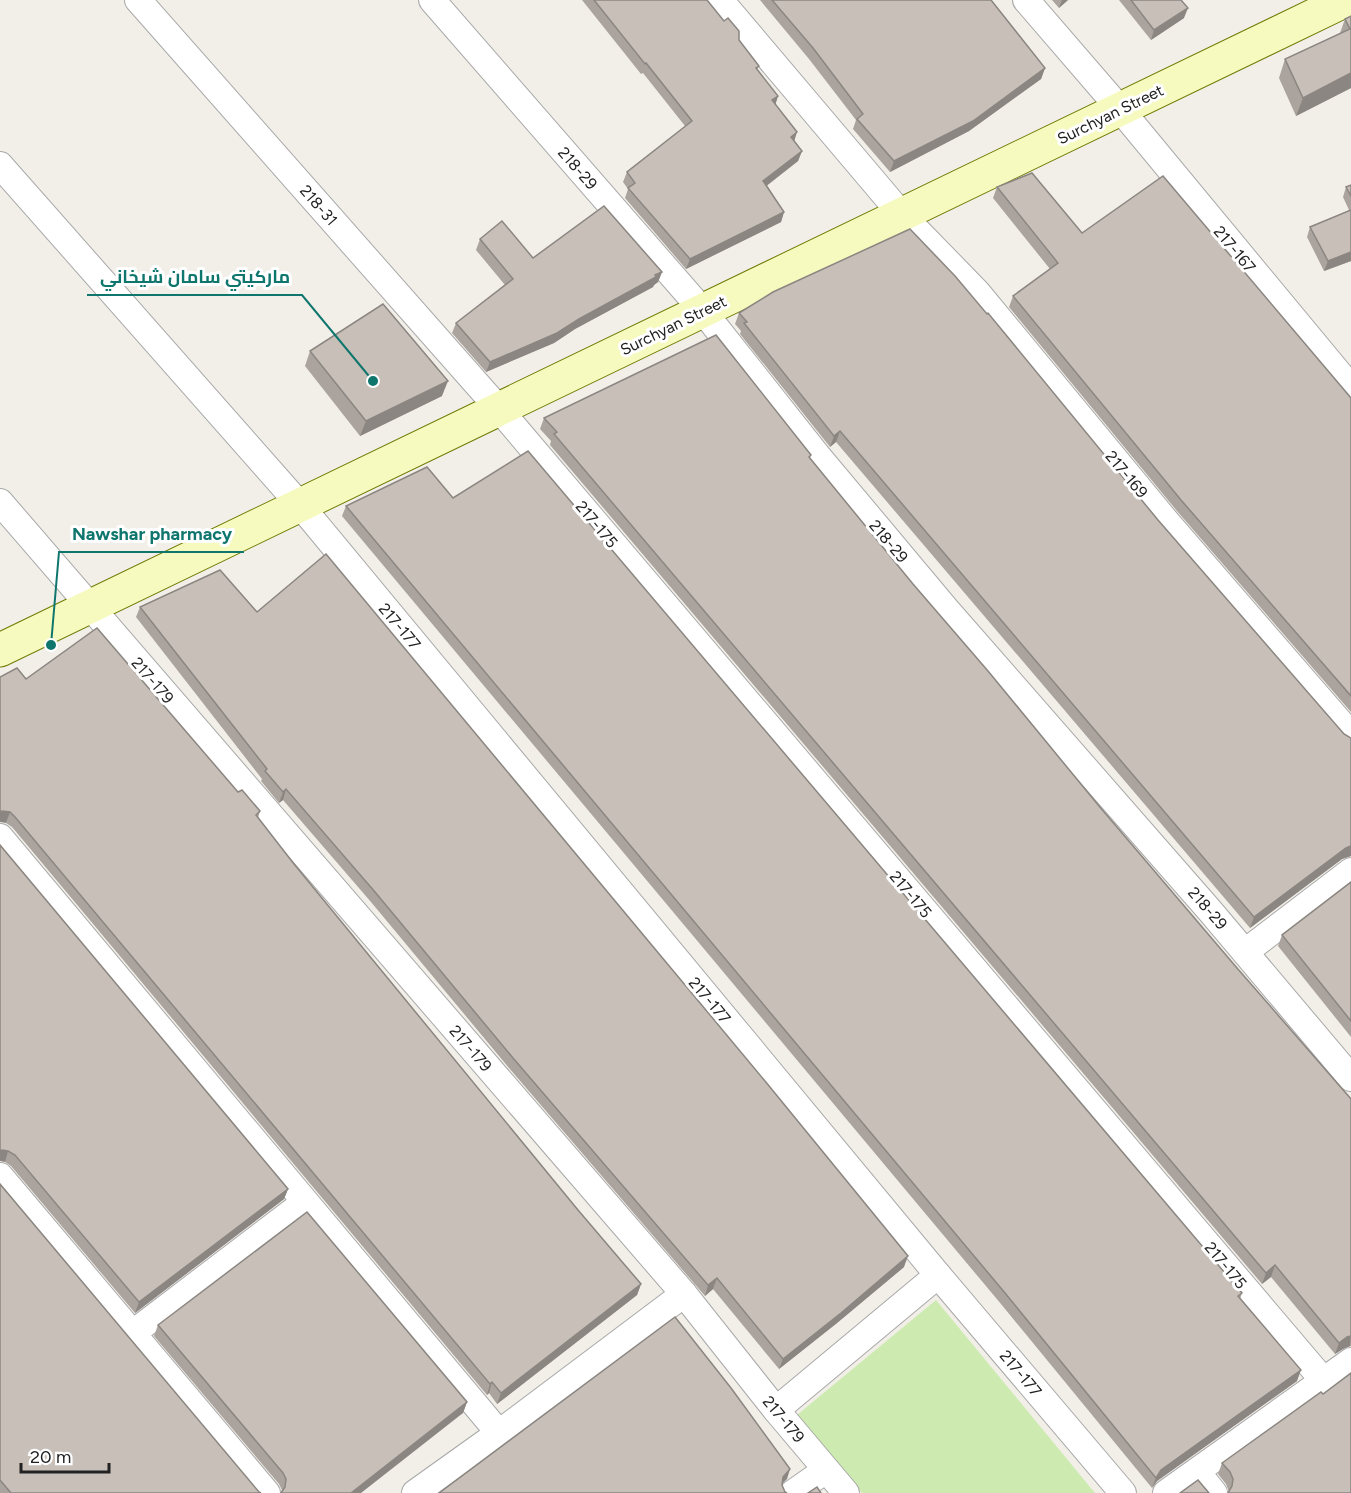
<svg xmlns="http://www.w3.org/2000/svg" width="1351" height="1493" font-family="Figtree,Cairo,sans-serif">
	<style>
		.grass { fill: #cdebb0 }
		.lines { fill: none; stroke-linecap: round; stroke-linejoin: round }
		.street-casing { stroke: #a9a9a9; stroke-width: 28 }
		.secondary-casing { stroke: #707d05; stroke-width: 35 }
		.street { stroke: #fff; stroke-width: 26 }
		.secondary { stroke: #f7fabf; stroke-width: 33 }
		.wall { fill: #aba49e }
		.shaded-wall { fill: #8b8681 }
		.building { fill: #c7bfb8; stroke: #8b8681; stroke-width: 1.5 }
		.labels { text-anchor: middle; stroke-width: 6; stroke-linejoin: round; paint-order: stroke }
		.street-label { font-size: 16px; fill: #222; stroke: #fff }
		.leader { fill: none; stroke: #0f766e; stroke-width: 2 }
		.callout-dot { fill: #0f766e; stroke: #fff; stroke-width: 2 }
		.callout-label { font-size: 18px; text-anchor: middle; font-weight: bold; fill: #0f766e; stroke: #fff; stroke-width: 6; stroke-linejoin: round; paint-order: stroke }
	</style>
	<rect width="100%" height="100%" fill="#f2efe9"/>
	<path class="grass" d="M936,1300L1095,1493H862L797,1415Z"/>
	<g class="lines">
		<g class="street-casing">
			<g id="street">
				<path d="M138,0L499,409L1323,1380"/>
				<path d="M432,0L703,311L817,455L946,609L1211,912L1351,1078"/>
				<path d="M720,0L902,215L977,292L1166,521L1351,735"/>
				<path d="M1026,0L1120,109L1351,388"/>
				<path d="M0,165L300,505L938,1275L1123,1493"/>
				<path d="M0,502L684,1294L776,1410L846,1493"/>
				<path d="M0,837L499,1433"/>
				<path d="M1245,952L1351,871"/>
				<path d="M0,1176L267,1493"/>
				<path d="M133,1333L305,1202"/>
				<path d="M776,1410L938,1275"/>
				<path d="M1197,1472L1214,1493"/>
				<path d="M415,1493L499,1433L684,1294"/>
				<path d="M793,1493L826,1470"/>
				<path d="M1166,1493L1351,1361"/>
			</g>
		</g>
		<g class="secondary-casing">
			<path id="secondary" d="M0,650L1346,0"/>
		</g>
		<use href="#street" class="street"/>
		<use href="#secondary" class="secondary"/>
	</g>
	<g class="wall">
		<path d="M582,0H707L759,66L757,70L778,96L775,104L794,141L802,151L798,161L767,185L784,212L781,222L686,269L625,198L628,189L623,182L627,172L685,126L643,73L641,74Z"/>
		<path d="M760,0H991L1045,68L1041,79L969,131L890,172L853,129L856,120L809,59Z"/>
		<path d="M1052,0H1068L1059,8Z"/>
		<path d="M1119,0H1181L1184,18L1151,40Z"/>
		<path d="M1351,16V88L1296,116L1279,78L1285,59L1340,33L1345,19Z"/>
		<path d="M1351,185V261L1324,271L1307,237L1310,227L1349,210L1343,197L1346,187Z"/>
		<path d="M997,187L1082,233L1351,398V712L1177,511L1009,307L1013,296L1050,269L993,198Z"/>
		<path d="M480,239L533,258L662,272L658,282L654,285L653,287L575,329L554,343L486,372L452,333L456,323L505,285L476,250Z"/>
		<path d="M739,313L1158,520L1344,734L1351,738V856L1342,859L1250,928L836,442L830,447L740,334L741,331L735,324Z"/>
		<path d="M310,351L442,396L360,436L305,366Z"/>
		<path d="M544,418L811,455L810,458L913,584L1099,806L1237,968L1351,1099V1346L1343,1349L1335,1354L1271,1277L1262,1284L550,445L551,441L540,429Z"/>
		<path d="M453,498L1242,1293L1240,1299L1297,1381L1157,1481L1152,1488L1001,1304L342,516L346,506Z"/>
		<path d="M140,607L257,612L904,1267L837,1323L779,1369L713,1289L705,1296L509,1068L371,902L283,800L279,803L261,781L262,779L136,617Z"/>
		<path d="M26,679L238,792L260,811L258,818L294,864L578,1210L641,1284L637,1295L497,1404L489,1393L487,1395L12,827L6,823Z"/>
		<path d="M0,845L288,1189L284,1199L135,1313L11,1166L5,1162Z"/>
		<path d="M1351,882V1037L1278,946L1282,935Z"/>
		<path d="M0,1184L259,1492L261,1493H0Z"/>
		<path d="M158,1325L467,1402L463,1413L281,1493L282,1490L279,1484L154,1336Z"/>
		<path d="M1323,1394L1229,1492L1226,1484L1218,1474L1222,1463Z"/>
	</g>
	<g class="shaded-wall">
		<path d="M1062,0H1068L1059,8Z"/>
		<path d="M1188,8L1184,18L1151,40L1154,30Z"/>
		<path d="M1045,68L1041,79L969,131L890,172L894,161Z"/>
		<path d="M1351,73V88L1296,116L1303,98Z"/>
		<path d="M778,96L775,106L772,100Z"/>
		<path d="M797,132L794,142L791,137Z"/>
		<path d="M802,151L798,161L760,191L763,181Z"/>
		<path d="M784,212L781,222L686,269L690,259Z"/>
		<path d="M1351,252V261L1324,271L1328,261Z"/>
		<path d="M662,272L658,282L654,285L653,287L575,329L554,343L486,372L490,362L579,319Z"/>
		<path d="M448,381L442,396L360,436L366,421Z"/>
		<path d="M840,431L836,442L830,447L834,436Z"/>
		<path d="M286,789L283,800L279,803L283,792Z"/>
		<path d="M2,811L10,812L6,823L0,822V812Z"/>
		<path d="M1351,846V856L1342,859L1250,928L1254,917L1346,848Z"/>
		<path d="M2,1150L8,1151L5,1162L0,1161V1151Z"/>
		<path d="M288,1189L284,1199L135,1313L139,1302Z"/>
		<path d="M908,1256L904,1267L837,1323L779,1369L783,1359Z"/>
		<path d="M1275,1265L1271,1277L1262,1284L1266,1273Z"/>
		<path d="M717,1278L713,1289L705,1296L708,1285Z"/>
		<path d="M641,1284L637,1295L497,1404L501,1393Z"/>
		<path d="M1351,1336L1350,1346L1343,1349L1335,1354L1339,1343L1347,1337Z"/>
		<path d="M1301,1370L1297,1381L1157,1481L1152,1488L1156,1478L1161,1470Z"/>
		<path d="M492,1382L489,1393L487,1395L490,1384Z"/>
		<path d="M467,1402L463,1413L361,1493H351Z"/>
		<path d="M790,1469L787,1479L779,1487L783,1477Z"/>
	</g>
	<g class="building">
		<path d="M594,0H707L724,21L728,18L739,31V40L759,66L756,68L778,96L772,100L797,132L791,137L802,151L763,181L784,212L690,259L628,188L635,183L627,172L692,121L646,63L645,64Z"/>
		<path d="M772,0H991L1045,68L973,121L894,161L857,119L863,114L813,48Z"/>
		<path d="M1131,0H1181L1188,8L1154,30Z"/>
		<path d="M1351,16V73L1303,98L1285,59L1350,29L1345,19Z"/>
		<path d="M1032,173L1082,233L1163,176L1351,398V696L1181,500L1013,296L1058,263L997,187Z"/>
		<path d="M1351,185V196L1346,187Z"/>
		<path d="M604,206L662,272L655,275L656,277L579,319L557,333L490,362L456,323L513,279L480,239L502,221L533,258Z"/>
		<path d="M1351,210V252L1328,261L1310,227Z"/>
		<path d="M910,229L955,276L987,314L988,313L1158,520L1344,734L1351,738V846L1346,848L1254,917L840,431L834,436L744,323L747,322L739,313L773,292Z"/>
		<path d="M383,304L448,381L366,421L310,351Z"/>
		<path d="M716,335L811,455L809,457L913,584L988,671L1099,806L1237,968L1351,1099V1336L1347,1337L1339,1343L1275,1265L1266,1273L554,434L557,432L544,418Z"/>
		<path d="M528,451L1242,1293L1238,1296L1301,1370L1161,1470L1156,1478L1005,1293L346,506L427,467L453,498Z"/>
		<path d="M326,554L765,1081L908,1256L841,1313L783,1359L717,1278L708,1285L513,1058L375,892L286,789L283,792L265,771L267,769L140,607L220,570L257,612Z"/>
		<path d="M97,628L238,792L242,790L260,811L256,815L294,864L578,1210L641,1284L501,1393L492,1382L490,1384L15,817L10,812L2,811L0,812V677L17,668L26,679Z"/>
		<path d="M0,845L288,1189L139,1302L15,1155L8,1151L2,1150L0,1151Z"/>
		<path d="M1351,882V1021L1282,935Z"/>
		<path d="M0,1184L259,1492L261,1493H11L0,1480Z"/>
		<path d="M307,1212L467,1402L351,1493H281L285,1487L286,1479L283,1473L158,1325Z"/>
		<path d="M675,1317L731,1388L790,1469L783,1477L782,1485L785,1492L787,1493H439Z"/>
		<path d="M1351,1373V1493H1228L1232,1486L1233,1479L1230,1472L1222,1463L1321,1392L1323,1394Z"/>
		<path d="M1198,1480L1209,1493H1180Z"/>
		<path d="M817,1487L821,1493H808Z"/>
	</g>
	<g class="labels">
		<g class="street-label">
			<text transform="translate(1110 114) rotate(-26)" y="6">Surchyan Street</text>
			<text transform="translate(578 168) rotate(49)" y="6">218-29</text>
			<text transform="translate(319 205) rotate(49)" y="6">218-31</text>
			<text transform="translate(1235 249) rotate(50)" y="6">217-167</text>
			<text transform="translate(673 325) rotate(-26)" y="6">Surchyan Street</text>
			<text transform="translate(1127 474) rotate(50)" y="6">217-169</text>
			<text transform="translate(597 524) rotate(50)" y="6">217-175</text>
			<text transform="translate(889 541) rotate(50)" y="6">218-29</text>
			<text transform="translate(400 626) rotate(50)" y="6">217-177</text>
			<text transform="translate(153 680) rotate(49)" y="6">217-179</text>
			<text transform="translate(911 894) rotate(50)" y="6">217-175</text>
			<text transform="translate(1208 908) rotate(49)" y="6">218-29</text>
			<text transform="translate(710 1000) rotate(50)" y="6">217-177</text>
			<text transform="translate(471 1048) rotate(49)" y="6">217-179</text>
			<text transform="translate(1226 1265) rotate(50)" y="6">217-175</text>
			<text transform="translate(1021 1373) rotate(50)" y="6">217-177</text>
			<text transform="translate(784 1419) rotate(50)" y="6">217-179</text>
		</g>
	</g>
	<path class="leader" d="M373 381L302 295H87M51 645L59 552H244"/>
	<g class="callout-dot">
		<circle cx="373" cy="381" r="6"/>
		<circle cx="51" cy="645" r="6"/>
	</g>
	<g class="callout-label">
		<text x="195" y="283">ماركيتي سامان شيخاني</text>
		<text x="152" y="540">Nawshar pharmacy</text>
	</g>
	<path d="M21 1463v9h88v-9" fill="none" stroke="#222222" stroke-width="3"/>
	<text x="30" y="1463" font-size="18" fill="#222222" stroke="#ffffff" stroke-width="4.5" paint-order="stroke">20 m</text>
</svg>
